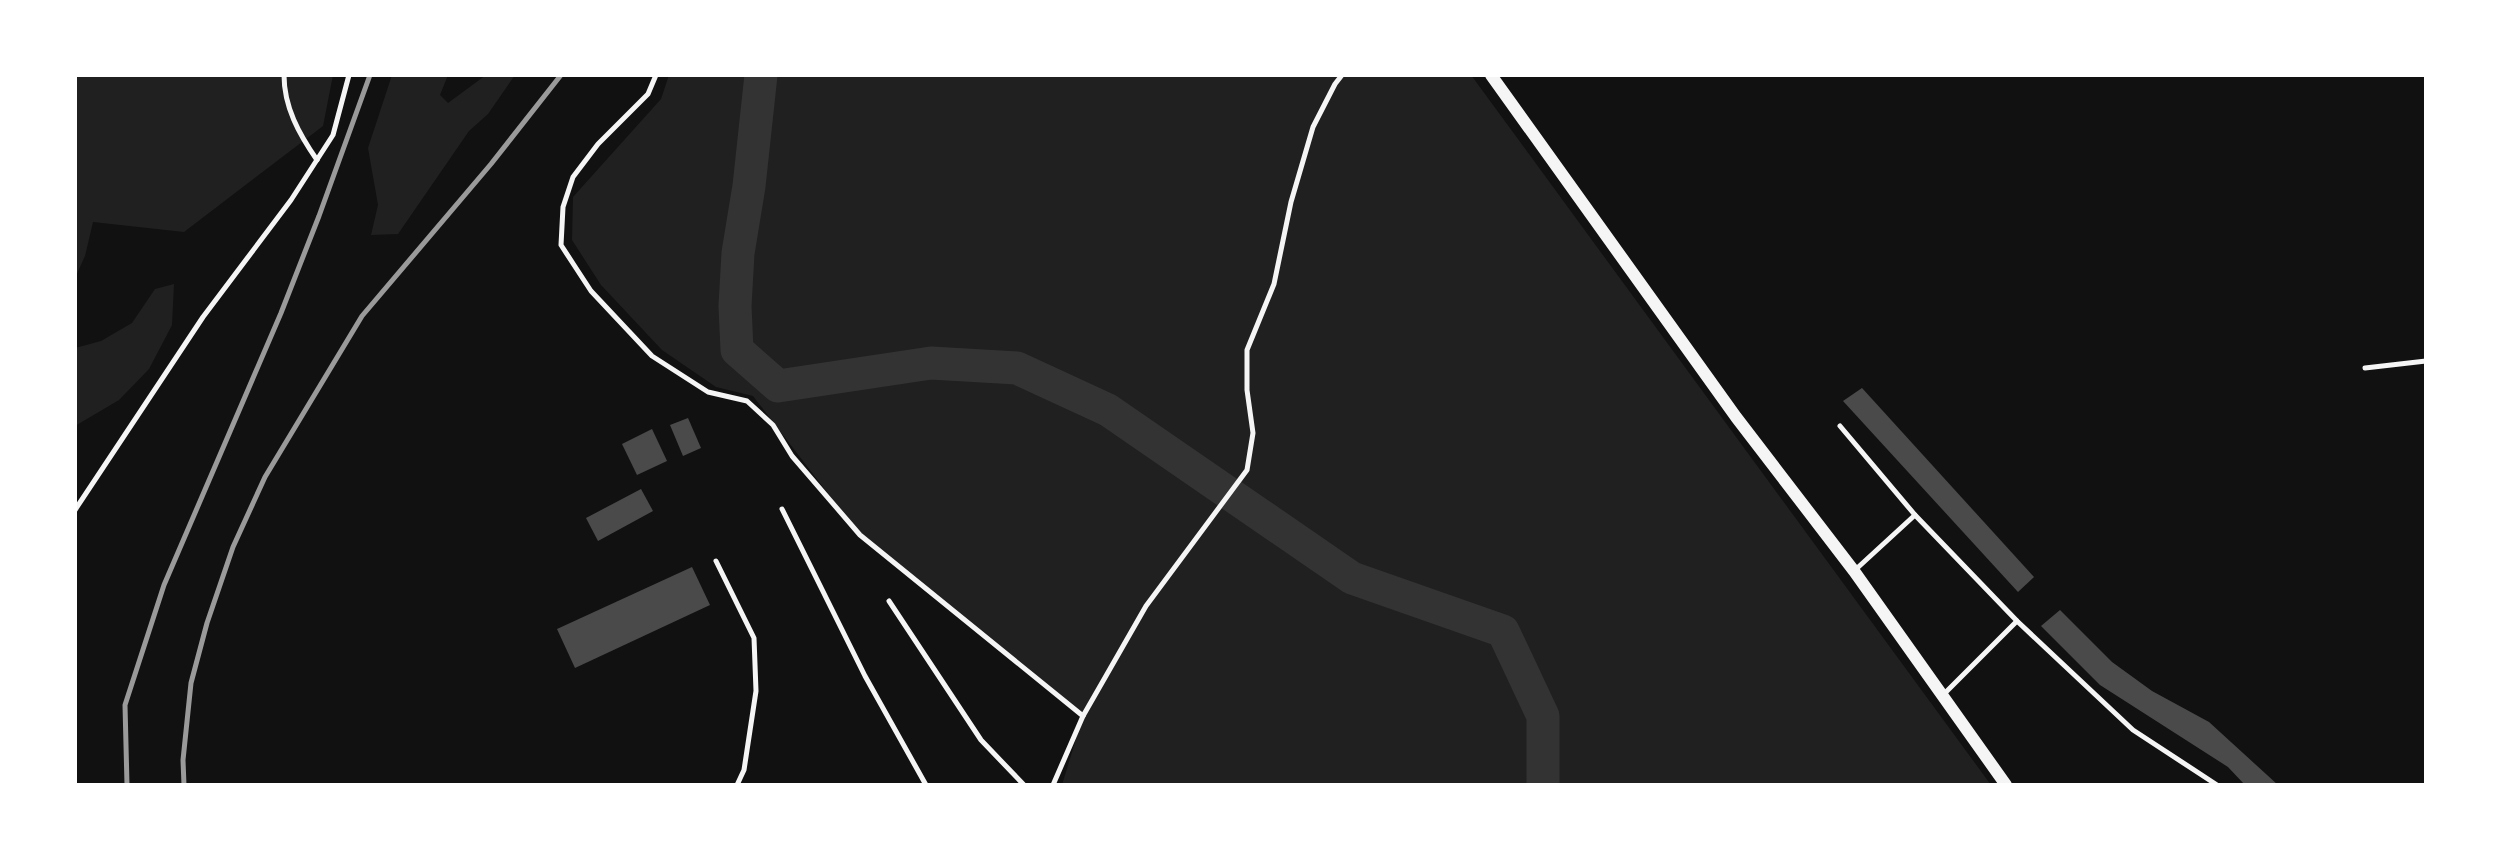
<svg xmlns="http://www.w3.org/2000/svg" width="2501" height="860" font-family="Lato,sans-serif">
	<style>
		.green { fill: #202020 }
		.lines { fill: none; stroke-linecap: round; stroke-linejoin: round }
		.river { stroke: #333; stroke-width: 33 }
		.building { fill: #4a4a4a }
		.service { stroke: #f5f5f5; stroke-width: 5 }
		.tertiary { stroke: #f5f5f5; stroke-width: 12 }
		.rail { stroke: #9a9a9a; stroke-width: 5 }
	</style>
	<rect width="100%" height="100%" fill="#111"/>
	<g class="green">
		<path d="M75,75H333L323,126L184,232L93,222L85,256L75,278Z"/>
		<path d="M392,75H448L440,95L448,103L486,75H515L488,114L469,131L398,234L371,235L378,205L368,148Z"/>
		<path d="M669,75H1471L1991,785H1062L1083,716L860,535L753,396L716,387L662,350L601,285L572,240L573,197L661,99Z"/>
		<path d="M174,284L172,325L149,369L119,400L75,426V348L101,341L132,323L155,289Z"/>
	</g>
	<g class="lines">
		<path class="river" d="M761,75L749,186L738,253L735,306L737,350L778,386L931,363L1017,368L1108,410L1352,578L1503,631L1543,716V785"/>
	</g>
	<g class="building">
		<path d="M1862,388L2034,577L2018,592L1843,401Z"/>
		<path d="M688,418L701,448L683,456L670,425Z"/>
		<path d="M652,429L667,461L637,475L622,444Z"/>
		<path d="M641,489L653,511L598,541L586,518Z"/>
		<path d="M692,567L710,605L575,668L557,629Z"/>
		<path d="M2060,610L2112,662L2152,691L2209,722L2278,785H2245L2228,767L2100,685L2041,626Z"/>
	</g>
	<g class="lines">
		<g class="service">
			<path d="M284,75C284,107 299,134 317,160"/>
			<path d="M656,75L648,94L598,144L573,177L563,207L561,245L574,265L591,291L652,356L708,392L747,401L773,425L792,456L860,535L1083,716"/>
			<path d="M2365,368L2426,361"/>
			<path d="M1840,426L1915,515L2017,621L2133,730L2217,785"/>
			<path d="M782,509L865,676L926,785"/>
			<path d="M75,510L203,317L291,200L333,135L349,75"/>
			<path d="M716,561L754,638L756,691L744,770L737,785"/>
			<path d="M1854,571L1915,515"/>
			<path d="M889,601L981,740L1024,785"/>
			<path d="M1944,694L2017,621"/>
			<path d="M1053,785L1083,716L1146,606L1247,470L1253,433L1247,390V350L1274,284L1291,202L1313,127L1335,84L1342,75"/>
		</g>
		<path class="tertiary" d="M1491,75L1736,417L1854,571L2006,785"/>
		<g class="rail">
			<path d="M127,785L125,705L164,585L281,313L319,216L370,75"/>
			<path d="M184,785L183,760L191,683L207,623L233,547L265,477L362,316L491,164L561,75"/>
		</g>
	</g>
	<rect width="2501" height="860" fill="none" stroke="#ffffff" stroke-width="154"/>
</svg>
